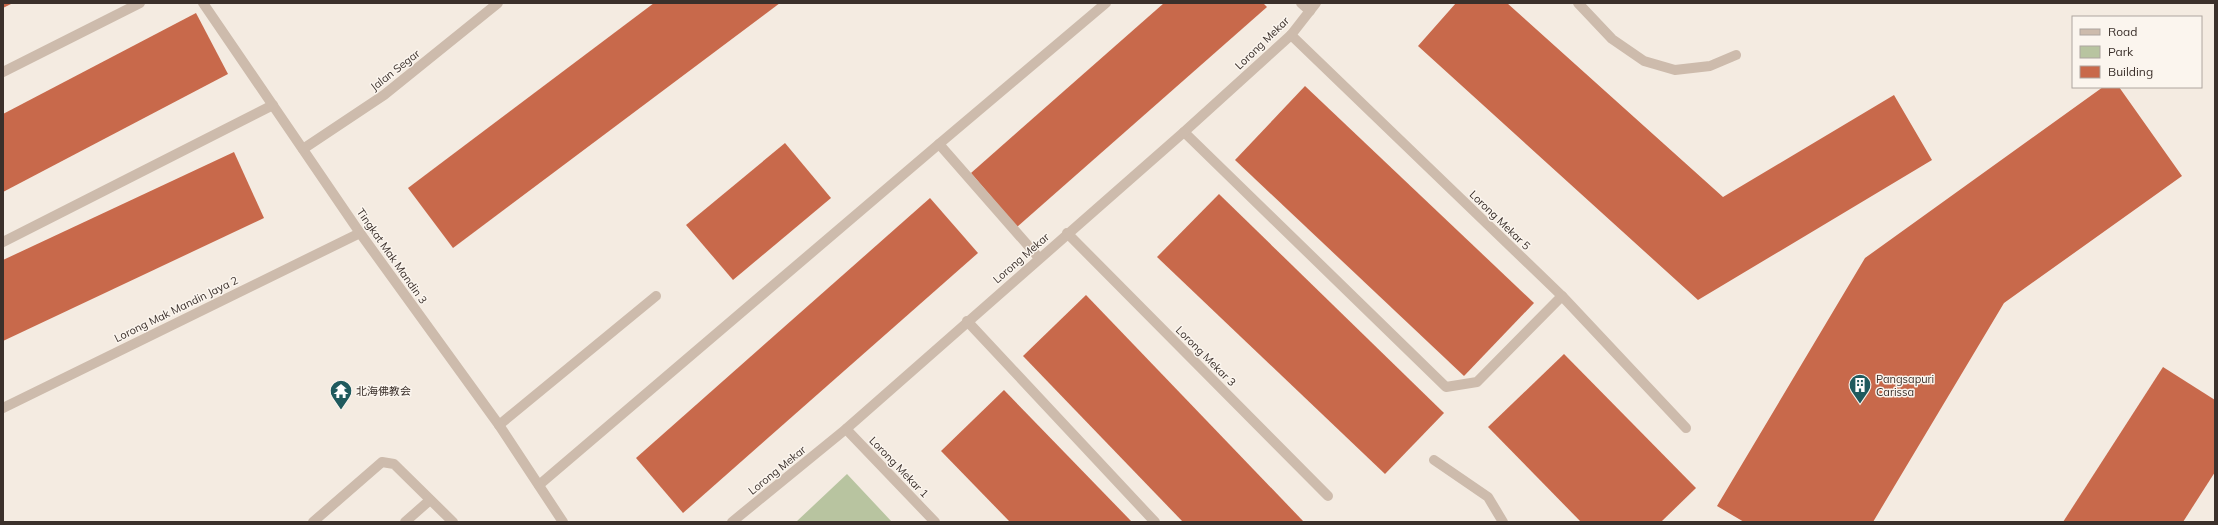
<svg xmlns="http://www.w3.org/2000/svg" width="2218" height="525" font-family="Mulish,'Noto Sans SC',sans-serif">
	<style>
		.green { fill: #b8c4a0 }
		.building { fill: #c8694b }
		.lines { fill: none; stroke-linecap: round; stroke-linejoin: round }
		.lane { stroke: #cdbbac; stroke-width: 10 }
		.street { stroke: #cdbbac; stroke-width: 10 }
		.labels { text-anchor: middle; stroke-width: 3; stroke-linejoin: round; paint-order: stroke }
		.street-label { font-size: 11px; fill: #3b302b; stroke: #fbf5ee }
		.poi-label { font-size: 11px; fill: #3b302b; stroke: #fbf5ee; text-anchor: start }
	</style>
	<rect width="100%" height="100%" fill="#f4ebe1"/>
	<path class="green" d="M847,474L892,522H796Z"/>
	<g class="building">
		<path d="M3,3H13L3,8Z"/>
		<path d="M654,3H780L453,248L408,188Z"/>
		<path d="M1164,3H1263L1267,7L1017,227L971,173Z"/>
		<path d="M1456,3H1507L1723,197L1894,95L1932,160L1698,300L1418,46Z"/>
		<path d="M196,13L228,74L3,192V114Z"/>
		<path d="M1305,86L1534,303L1464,376L1235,160Z"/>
		<path d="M2103,87H2119L2182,176L2004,303L1873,522H1744L1717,506L1865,258Z"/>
		<path d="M785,143L831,198L733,280L686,225Z"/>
		<path d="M234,152L264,218L3,341V260Z"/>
		<path d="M1219,194L1444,413L1385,474L1157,257Z"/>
		<path d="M930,198L978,253L683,513L636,458Z"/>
		<path d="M1086,295L1304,522H1183L1023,356Z"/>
		<path d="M1564,354L1696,488L1661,522H1581L1488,427Z"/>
		<path d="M2163,367L2215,400V472L2183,522H2063Z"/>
		<path d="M1004,390L1132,522H1010L941,451Z"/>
	</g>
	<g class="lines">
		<g class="lane">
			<path d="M1301,3L1310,11"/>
			<path d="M1184,132L1446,387L1477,382L1562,296"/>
			<path d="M939,144L1106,3"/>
			<path d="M3,242L273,105"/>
			<path d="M967,321L1155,522"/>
			<path d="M499,425L656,296"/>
			<path d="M1434,460L1488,497L1503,522"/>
			<path d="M539,485L939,144L1039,258"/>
			<path d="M313,522L382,462L394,464L453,522"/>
			<path d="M405,522L430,500"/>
		</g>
		<g class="street">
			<path d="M203,3L360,233L499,425L563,522"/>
			<path d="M1578,3L1612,39L1644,61L1675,70L1710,66L1736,55"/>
			<path d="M1291,35L1562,296L1686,428"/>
			<path d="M3,72L140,3"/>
			<path d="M303,149L384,95L498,3"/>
			<path d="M1067,233L1328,496"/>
			<path d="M3,408L360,233"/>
			<path d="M846,429L935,522"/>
			<path d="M732,522L846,429L1184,132L1291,35L1316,3"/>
		</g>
	</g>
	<defs>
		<g id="building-pin" transform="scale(1.15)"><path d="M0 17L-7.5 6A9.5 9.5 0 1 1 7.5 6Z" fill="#1f5a5e" stroke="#fbf5ee"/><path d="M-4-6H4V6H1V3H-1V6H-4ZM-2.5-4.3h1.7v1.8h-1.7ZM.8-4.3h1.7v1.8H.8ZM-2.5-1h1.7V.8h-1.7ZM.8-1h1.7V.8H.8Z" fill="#fff"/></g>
		<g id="temple-pin" transform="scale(1.15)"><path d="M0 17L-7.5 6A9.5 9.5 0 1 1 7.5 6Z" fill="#1f5a5e" stroke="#fbf5ee"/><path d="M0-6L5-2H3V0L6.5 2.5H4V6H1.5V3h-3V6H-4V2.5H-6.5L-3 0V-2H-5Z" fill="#fff"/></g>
	</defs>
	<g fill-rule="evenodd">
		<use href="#building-pin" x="1860" y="385"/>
		<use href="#temple-pin" x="341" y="391"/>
	</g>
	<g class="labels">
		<g class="street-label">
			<text transform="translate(1262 43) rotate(-44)" y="4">Lorong Mekar</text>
			<text transform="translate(395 70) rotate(-38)" y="4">Jalan Segar</text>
			<text transform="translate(1500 220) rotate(44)" y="4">Lorong Mekar 5</text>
			<text transform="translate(392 256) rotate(55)" y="4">Tingkat Mak Mandin 3</text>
			<text transform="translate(1021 258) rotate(-41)" y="4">Lorong Mekar</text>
			<text transform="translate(176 309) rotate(-26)" y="4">Lorong Mak Mandin Jaya 2</text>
			<text transform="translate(1206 356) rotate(45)" y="4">Lorong Mekar 3</text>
			<text transform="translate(899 467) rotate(46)" y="4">Lorong Mekar 1</text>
			<text transform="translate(777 470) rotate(-39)" y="4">Lorong Mekar</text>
		</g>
		<g class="poi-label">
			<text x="1876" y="383">Pangsapuri<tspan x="1876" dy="13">Carissa</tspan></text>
			<text x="356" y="395">北海佛教会</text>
		</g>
	</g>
	<rect width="2218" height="525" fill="none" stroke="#3b302b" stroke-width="8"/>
	<rect x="2072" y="16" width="130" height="72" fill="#fbf5ee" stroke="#aea6a0"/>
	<rect x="2080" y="29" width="20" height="6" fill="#cdbbac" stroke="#aea6a0"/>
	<text x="2108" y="36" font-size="12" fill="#3b302b">Road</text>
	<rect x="2080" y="46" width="20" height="12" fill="#b8c4a0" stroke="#aea6a0"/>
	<text x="2108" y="56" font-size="12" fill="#3b302b">Park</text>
	<rect x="2080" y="66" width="20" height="12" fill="#c8694b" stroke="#aea6a0"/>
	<text x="2108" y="76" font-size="12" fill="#3b302b">Building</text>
</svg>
